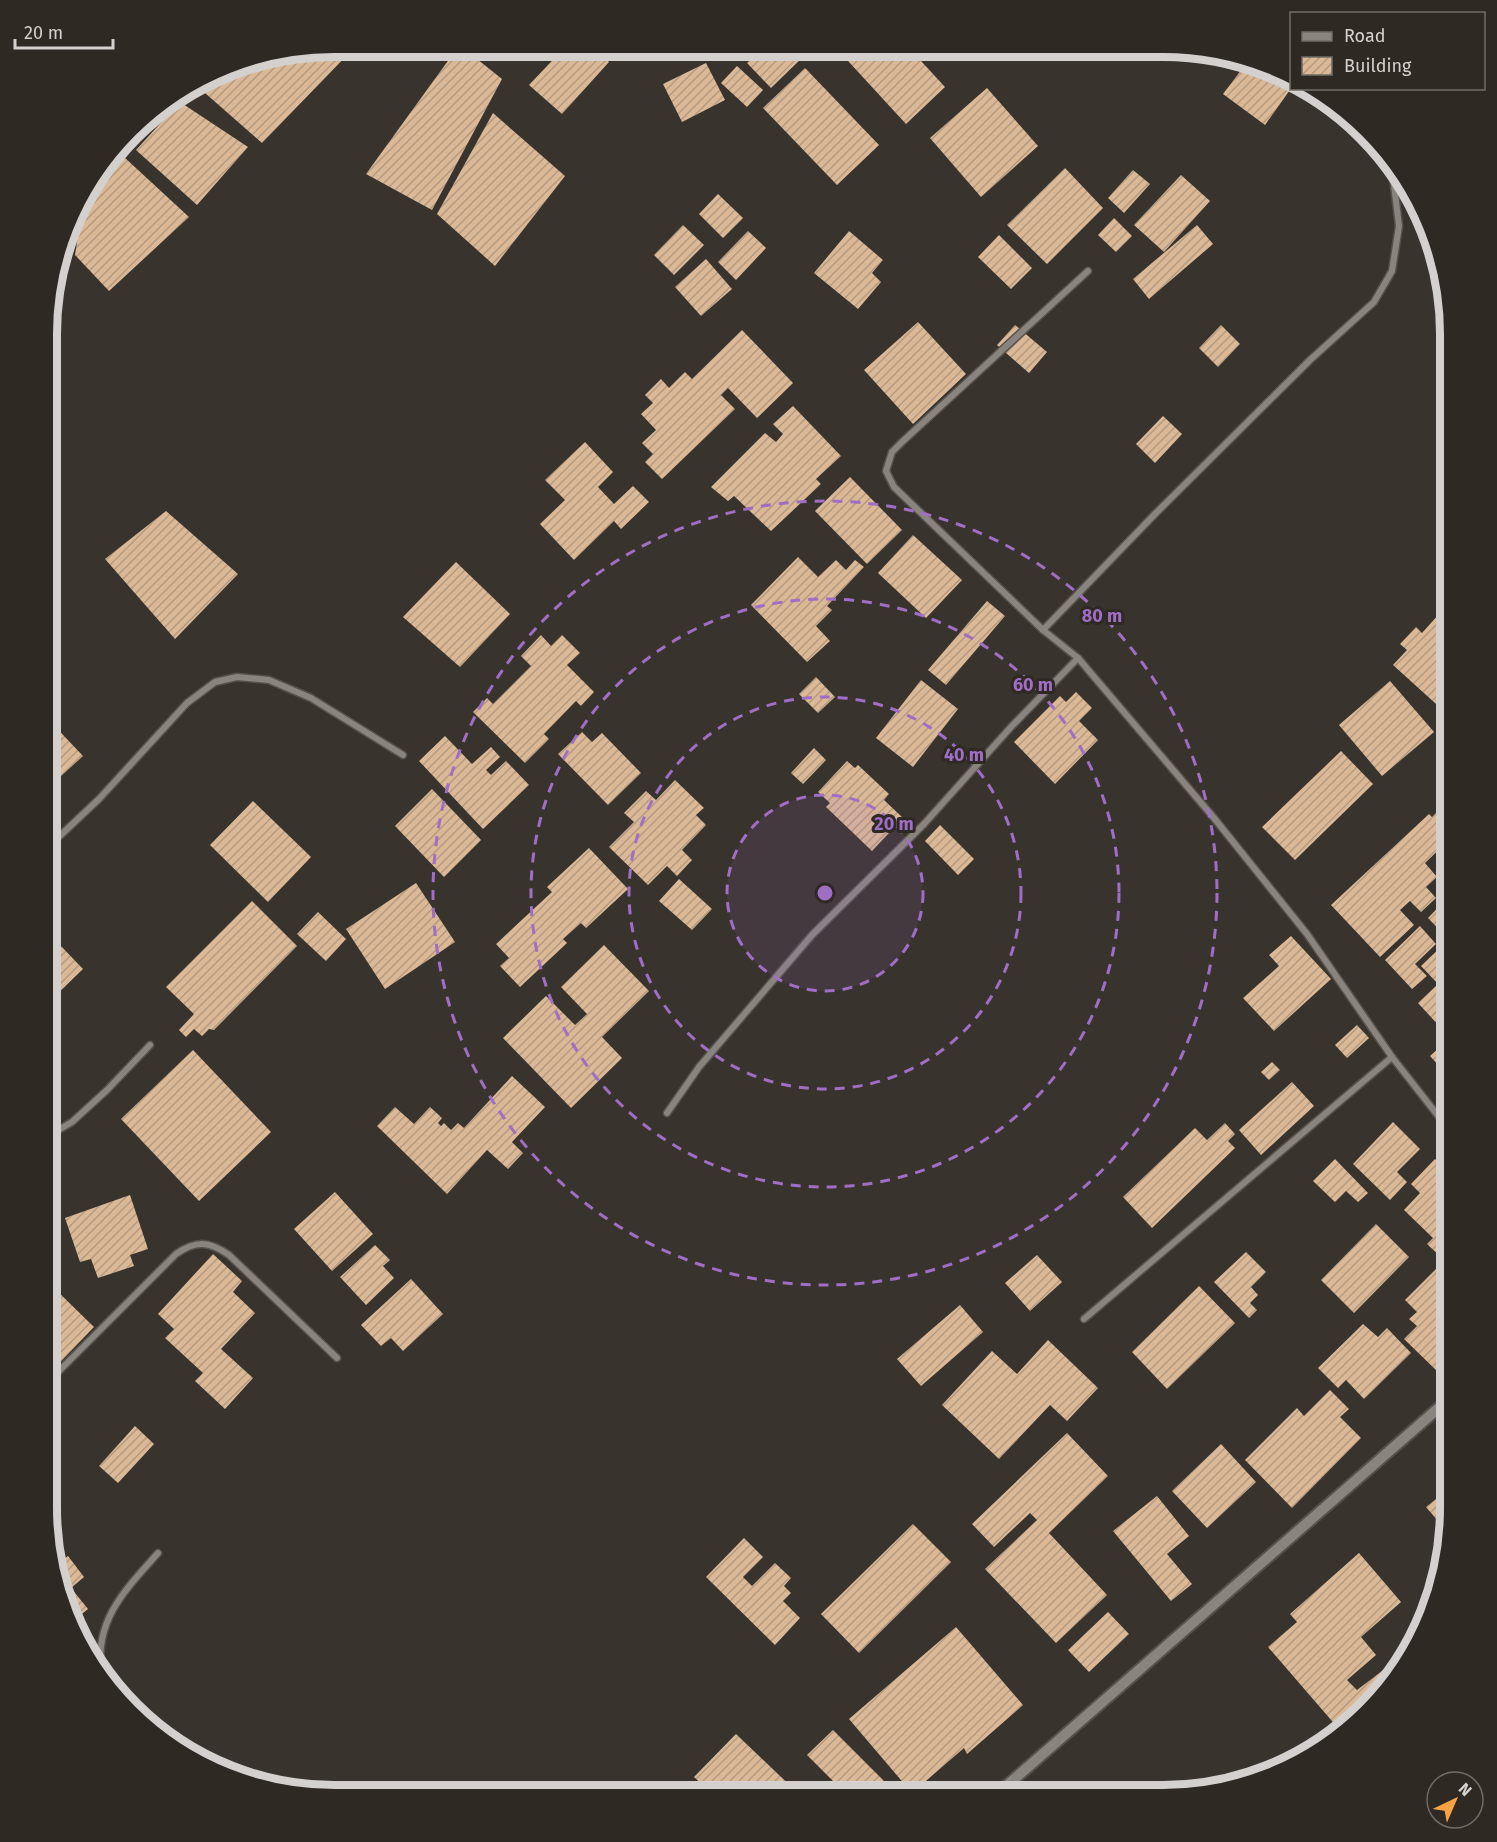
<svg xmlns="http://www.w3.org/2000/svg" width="1497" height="1842" font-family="'Fira Sans',sans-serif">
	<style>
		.building { fill: url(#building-hatch) }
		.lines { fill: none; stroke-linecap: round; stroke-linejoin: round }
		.minor-casing { stroke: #56514d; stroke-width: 9 }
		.tertiary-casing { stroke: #56514d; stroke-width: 14 }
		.minor { stroke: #8a847e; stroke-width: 6 }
		.tertiary { stroke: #8a847e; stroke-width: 10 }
		.ring { fill: none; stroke: #9f6ec5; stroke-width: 3; stroke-dasharray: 10 8 }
		.rim { fill: none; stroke: #d4d0cd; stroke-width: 8 }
		.centre { fill: #9f6ec5; stroke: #2f2924; stroke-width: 3 }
		.ring-label { font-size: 18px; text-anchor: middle; font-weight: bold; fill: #9f6ec5; stroke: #2f2924; stroke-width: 6; stroke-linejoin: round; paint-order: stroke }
	</style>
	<defs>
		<pattern id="building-hatch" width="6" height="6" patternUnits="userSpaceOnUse" patternTransform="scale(1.5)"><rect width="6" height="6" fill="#dbb997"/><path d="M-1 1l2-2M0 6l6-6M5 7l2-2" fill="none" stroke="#b49a81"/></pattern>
	</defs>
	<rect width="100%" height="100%" fill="#39332e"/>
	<g class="building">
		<path d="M334,46L348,47L352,50L262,143L205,93L241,62Z"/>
		<path d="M458,47H462L502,79L432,210L366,174Z"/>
		<path d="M565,47H593L609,62L562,114L529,85Z"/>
		<path d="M762,48H800L806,54L771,88L747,63Z"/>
		<path d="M838,48H909L945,87L906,124L837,49Z"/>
		<path d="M706,63L725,100L682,122L663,84Z"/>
		<path d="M1245,65L1282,79L1292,87L1265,125L1223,94Z"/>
		<path d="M737,66L763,90L747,107L721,83Z"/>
		<path d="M805,68L879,145L837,185L763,108Z"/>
		<path d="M987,88L1038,146L981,197L930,138Z"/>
		<path d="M180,102L248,147L197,205L136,150Z"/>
		<path d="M493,113L565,176L495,266L437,214Z"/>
		<path d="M124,157L189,217L109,291L75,255L82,211Z"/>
		<path d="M1065,168L1103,208L1047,264L1007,225Z"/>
		<path d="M1133,170L1150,184L1124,213L1108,198Z"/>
		<path d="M1181,175L1210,201L1164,252L1134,225Z"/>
		<path d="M718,194L743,218L723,238L699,214Z"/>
		<path d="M1114,218L1132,236L1116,252L1098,235Z"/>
		<path d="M683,225L704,245L674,275L654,255Z"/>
		<path d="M1197,225L1213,244L1149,299L1133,279Z"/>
		<path d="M748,231L766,248L736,280L718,262Z"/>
		<path d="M849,231L883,260L872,273L881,282L858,309L814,273Z"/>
		<path d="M999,235L1032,268L1011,289L978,257Z"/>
		<path d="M706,259L732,289L701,316L675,287Z"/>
		<path d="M918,322L966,374L913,424L864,370Z"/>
		<path d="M1015,325L1047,352L1029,373L997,345Z"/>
		<path d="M1221,325L1240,344L1218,367L1199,348Z"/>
		<path d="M742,330L793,383L757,418L728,388L721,395L735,409L662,479L645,462L653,454L642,443L656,430L641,414L653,403L645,395L661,379L669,388L685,372L692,379Z"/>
		<path d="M793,406L841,456L816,479L821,484L771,531L734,496L728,501L711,487L765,433L776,442L783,434L773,424Z"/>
		<path d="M1163,416L1182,434L1155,463L1136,444Z"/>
		<path d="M585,442L613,472L598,487L614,504L633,486L649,502L621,529L614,521L574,560L540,524L565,500L545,480Z"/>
		<path d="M850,477L902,530L867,564L815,511Z"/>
		<path d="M166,511L238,574L175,639L105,559Z"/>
		<path d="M913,535L962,580L926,618L878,573Z"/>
		<path d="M798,557L818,577L836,560L846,570L855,560L864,567L827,606L832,610L816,626L830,641L807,662L751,605Z"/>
		<path d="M456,562L510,614L460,667L403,617Z"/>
		<path d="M987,601L1005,616L946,685L928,670Z"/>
		<path d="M1448,604L1450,606V708L1446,713L1393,665L1407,650L1400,644L1416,627L1422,633Z"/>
		<path d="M541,635L551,646L562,635L580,653L567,665L594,692L581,706L576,701L544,734L549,739L525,763L473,712L487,698L493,704L531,666L521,656Z"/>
		<path d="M816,677L835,697L818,713L799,694Z"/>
		<path d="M921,680L958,709L913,767L876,738Z"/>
		<path d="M1390,681L1434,732L1382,776L1339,725Z"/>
		<path d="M1076,692L1092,708L1079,721L1098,740L1055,784L1014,742L1060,696L1066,702Z"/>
		<path d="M48,719L83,756L48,788Z"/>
		<path d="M582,732L592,742L602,733L641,773L608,805L558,754Z"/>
		<path d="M445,736L472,764L491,747L500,757L486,770L491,775L506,761L529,785L483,829L419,761Z"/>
		<path d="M814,748L826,760L803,784L791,773Z"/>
		<path d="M1341,751L1373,784L1295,860L1262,827Z"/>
		<path d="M847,761L855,768L858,765L889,794L884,800L903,818L872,851L826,807L830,803L818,792Z"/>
		<path d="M675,780L704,808L696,815L706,825L682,850L692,860L677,876L667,866L648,885L609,847L634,822L624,813L646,791L656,800Z"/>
		<path d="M432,789L481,840L444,877L395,826Z"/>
		<path d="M1450,799V834L1437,822L1450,837V839L1425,863L1437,877L1426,887L1436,898L1421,912L1410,901L1400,910L1414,925L1380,957L1331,905L1429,814L1432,817Z"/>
		<path d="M253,801L311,857L268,902L210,845Z"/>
		<path d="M940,825L974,859L958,875L925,841Z"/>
		<path d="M589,848L628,889L586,928L581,923L563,939L567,943L520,987L500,966L509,958L496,944L552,892L547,887Z"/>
		<path d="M679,879L712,909L692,930L659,901Z"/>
		<path d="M416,883L455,942L385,989L346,929Z"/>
		<path d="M1450,895V941L1428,918Z"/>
		<path d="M252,901L297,946L214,1030L209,1029L202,1036L194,1029L186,1037L179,1030L194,1014L166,987Z"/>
		<path d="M318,912L346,939L326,961L297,934Z"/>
		<path d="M1420,926L1436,944L1415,964L1427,976L1412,989L1385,960Z"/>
		<path d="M1291,936L1331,979L1274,1031L1243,998L1279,966L1269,955Z"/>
		<path d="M59,944L83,969L48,1003V955Z"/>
		<path d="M1444,944L1450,951V1019L1441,1028L1418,1003L1438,984L1421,966Z"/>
		<path d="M604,945L649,991L602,1037L622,1058L571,1108L503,1038L546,996L575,1025L587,1014L561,987Z"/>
		<path d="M1357,1025L1369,1038L1347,1058L1335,1045Z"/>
		<path d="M1450,1038V1078L1430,1056Z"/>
		<path d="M193,1050L271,1132L199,1201L121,1119Z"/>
		<path d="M1272,1062L1280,1070L1269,1080L1261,1072Z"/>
		<path d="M512,1076L545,1107L512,1142L523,1153L508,1169L487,1150L447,1194L377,1126L395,1107L414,1124L430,1107L442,1118L438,1123L441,1126L444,1123L451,1130L458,1123L464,1128Z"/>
		<path d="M1292,1082L1314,1106L1261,1155L1239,1130Z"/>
		<path d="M1393,1122L1420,1149L1397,1172L1407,1182L1390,1200L1353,1164Z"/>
		<path d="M1225,1123L1235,1134L1228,1141L1235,1148L1152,1228L1123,1197L1195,1128L1207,1140Z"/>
		<path d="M1335,1159L1368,1193L1358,1202L1346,1191L1335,1202L1313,1181Z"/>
		<path d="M1435,1159L1450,1174V1253L1444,1260L1427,1244L1433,1238L1404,1210L1420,1193L1411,1184Z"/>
		<path d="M335,1192L373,1234L332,1271L294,1229Z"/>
		<path d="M130,1195L148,1249L130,1255L134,1266L98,1278L91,1259L80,1262L65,1218Z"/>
		<path d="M1376,1224L1409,1257L1354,1313L1321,1280Z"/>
		<path d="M375,1245L390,1260L383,1266L394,1278L366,1305L340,1277Z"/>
		<path d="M1246,1252L1266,1272L1251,1287L1258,1295L1250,1303L1257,1310L1249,1318L1214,1282Z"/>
		<path d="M213,1254L242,1281L233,1292L255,1313L221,1349L253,1378L225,1409L195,1381L203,1373L165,1338L174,1329L158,1314Z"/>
		<path d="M1037,1255L1062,1282L1030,1311L1005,1283Z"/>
		<path d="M1450,1255V1360L1438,1372L1404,1339L1417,1326L1409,1319L1417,1312L1405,1300Z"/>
		<path d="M411,1279L443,1314L403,1351L391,1338L381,1346L361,1325Z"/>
		<path d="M51,1285L94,1327L47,1376V1289Z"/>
		<path d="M1199,1286L1235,1323L1167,1389L1132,1352Z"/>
		<path d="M960,1305L983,1332L921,1386L897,1359Z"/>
		<path d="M1363,1324L1378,1337L1387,1328L1411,1353L1364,1399L1346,1380L1338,1388L1318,1368Z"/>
		<path d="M1048,1340L1098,1388L1067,1421L1050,1405L999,1459L942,1405L992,1351L1017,1374Z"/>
		<path d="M1330,1390L1349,1409L1340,1417L1361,1438L1292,1508L1245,1460L1297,1408L1304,1416Z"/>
		<path d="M135,1426L154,1444L118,1483L99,1466Z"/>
		<path d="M1067,1433L1108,1476L1049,1533L1107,1595L1056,1643L985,1569L1037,1520L1030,1513L994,1547L972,1524Z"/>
		<path d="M1221,1444L1256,1482L1207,1528L1172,1491Z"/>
		<path d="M1450,1488V1528L1449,1534L1426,1507Z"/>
		<path d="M1157,1496L1189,1536L1167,1554L1192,1584L1171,1601L1113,1531Z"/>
		<path d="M913,1524L951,1562L859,1653L821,1614Z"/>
		<path d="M744,1538L763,1557L743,1577L752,1586L775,1563L791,1578L784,1586L791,1593L783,1601L800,1618L775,1645L706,1577Z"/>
		<path d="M1359,1553L1401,1602L1361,1637L1376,1655L1347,1680L1357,1690L1407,1652L1409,1654L1402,1668L1338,1728L1268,1647L1297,1622L1290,1614Z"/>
		<path d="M68,1556L84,1577L71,1588L88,1609L72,1622L56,1583L54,1566Z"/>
		<path d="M1108,1612L1129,1634L1089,1672L1068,1650Z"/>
		<path d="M956,1627L1023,1705L967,1754L964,1748L912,1793L849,1719Z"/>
		<path d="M833,1730L898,1795H847L807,1755Z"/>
		<path d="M736,1734L800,1795H713L694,1777Z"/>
	</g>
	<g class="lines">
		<g class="minor-casing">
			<g id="minor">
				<path d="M1392,169L1399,226L1392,271L1374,302L1310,360L1155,514L1043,630L1078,658L1214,818L1307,934L1392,1057L1450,1131"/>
				<path d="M1043,630L894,487L886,471L892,452L902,442L1088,271"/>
				<path d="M48,847L99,799L187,703L215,682L237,677L269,680L311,698L403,755"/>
				<path d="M667,1113L699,1067L812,935L924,824L1011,727L1078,658"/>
				<path d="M47,1129L52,1130L60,1129L72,1122L107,1090L150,1045"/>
				<path d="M1084,1319L1392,1057"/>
				<path d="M47,1383L176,1254C196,1240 209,1241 229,1255L337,1358"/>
				<path d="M101,1669C95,1618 128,1587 158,1553"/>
			</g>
		</g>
		<g class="tertiary-casing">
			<path id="tertiary" d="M996,1795L1450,1398"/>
		</g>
		<use href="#minor" class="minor"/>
		<use href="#tertiary" class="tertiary"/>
	</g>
	<circle cx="825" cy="893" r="98" fill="#9f6ec5" fill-opacity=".12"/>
	<g class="ring">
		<circle cx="825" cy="893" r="98"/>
		<circle cx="825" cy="893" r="196"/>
		<circle cx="825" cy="893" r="294"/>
		<circle cx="825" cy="893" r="392"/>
	</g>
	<path d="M0 0H1497V1842H0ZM334 57H1163A277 277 0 0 1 1440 334V1508A277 277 0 0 1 1163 1785H334A277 277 0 0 1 57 1508V334A277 277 0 0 1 334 57Z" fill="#2f2924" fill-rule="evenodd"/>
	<path class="rim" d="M334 57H1163A277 277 0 0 1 1440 334V1508A277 277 0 0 1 1163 1785H334A277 277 0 0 1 57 1508V334A277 277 0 0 1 334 57Z"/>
	<circle cx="825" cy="893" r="9" class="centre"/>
	<g class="ring-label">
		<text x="1102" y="622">80 m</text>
		<text x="1033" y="691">60 m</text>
		<text x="964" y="761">40 m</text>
		<text x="894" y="830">20 m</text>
	</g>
	<rect x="1290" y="12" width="195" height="78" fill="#2f2924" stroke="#716c68" stroke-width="1.5"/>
	<rect x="1302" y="32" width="30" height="9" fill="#8a847e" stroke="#716c68" stroke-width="1.5"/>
	<text x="1344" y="42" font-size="18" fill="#d4d0cd">Road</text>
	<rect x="1302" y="57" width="30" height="18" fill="url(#building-hatch)" stroke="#716c68" stroke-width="1.5"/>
	<text x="1344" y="72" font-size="18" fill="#d4d0cd">Building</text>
	<g transform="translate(1455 1800) rotate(44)"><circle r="28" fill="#2f2924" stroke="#716c68" stroke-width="1.5"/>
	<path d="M0-4.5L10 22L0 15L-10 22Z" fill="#f5a345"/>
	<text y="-9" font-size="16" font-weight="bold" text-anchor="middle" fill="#d4d0cd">N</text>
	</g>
	<path d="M15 39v9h98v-9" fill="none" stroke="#d4d0cd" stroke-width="3"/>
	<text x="24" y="39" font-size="18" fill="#d4d0cd" stroke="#2f2924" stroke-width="4.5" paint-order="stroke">20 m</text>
</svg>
